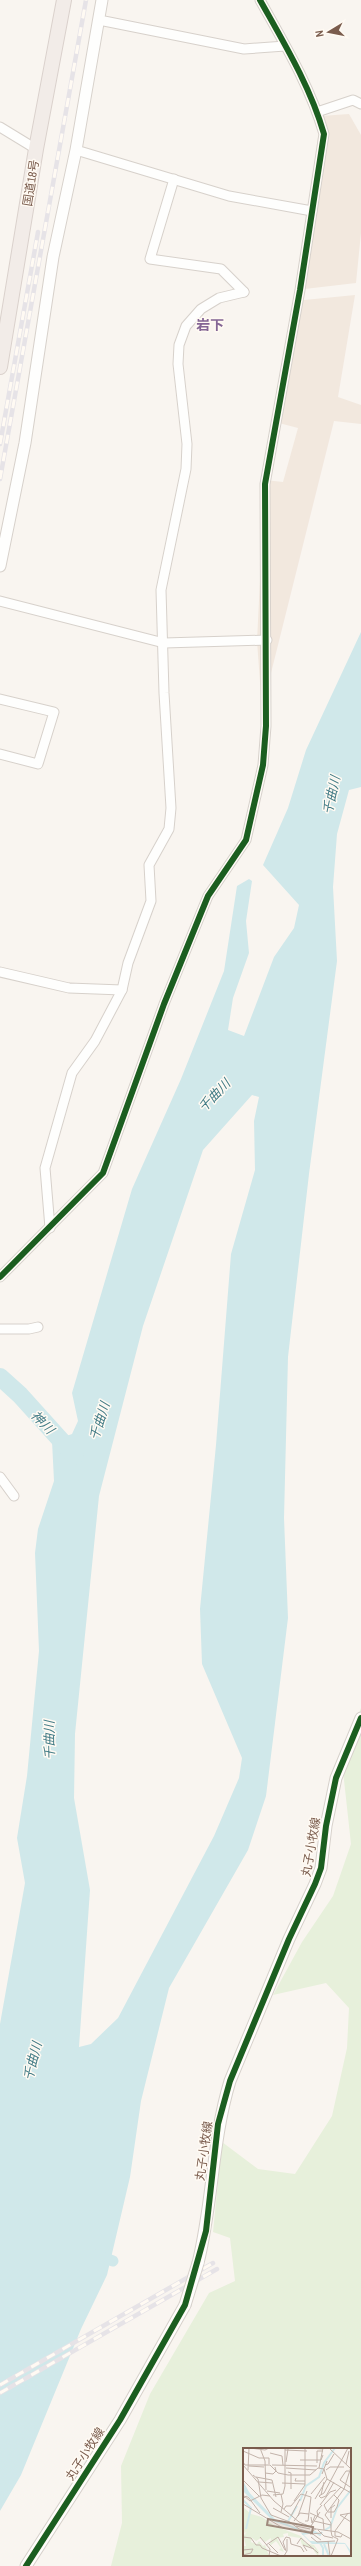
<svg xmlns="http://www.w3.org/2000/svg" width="361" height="2566" font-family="'Archivo Narrow','Noto Sans JP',sans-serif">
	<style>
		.residential { fill: #f2e8de }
		.green { fill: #e7f0db; fill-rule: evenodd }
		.water { fill: #d0e8ea; fill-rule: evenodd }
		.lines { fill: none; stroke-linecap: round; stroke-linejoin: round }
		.canal { stroke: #d0e8ea; stroke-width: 11 }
		.river { stroke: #d0e8ea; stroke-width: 18 }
		.minor-casing { stroke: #d7d1cb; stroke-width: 11 }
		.tertiary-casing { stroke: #d7d1cb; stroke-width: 13 }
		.trunk-casing { stroke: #dad1cc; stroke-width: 16 }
		.minor { stroke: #fefefd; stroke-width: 9 }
		.tertiary { stroke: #fefefd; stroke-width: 11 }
		.trunk { stroke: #f2ece8; stroke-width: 14 }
		.rail-casing { stroke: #e6e3e7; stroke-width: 4.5 }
		.rail { stroke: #fffaf3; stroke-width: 3; stroke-dasharray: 9; stroke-linecap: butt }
		.tertiary-bridge-casing { stroke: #d7d1cb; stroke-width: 13; stroke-linecap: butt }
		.tertiary-bridge { stroke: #fefefd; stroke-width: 11 }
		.cycleway-casing { stroke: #fffaf3; stroke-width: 8 }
		.cycleway { stroke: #1b5e20; stroke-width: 6 }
		.labels { text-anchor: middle; stroke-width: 3; stroke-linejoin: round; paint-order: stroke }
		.street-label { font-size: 12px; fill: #7a5c4d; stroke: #fffaf3 }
		.water-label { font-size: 13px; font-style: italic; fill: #437c86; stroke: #fffaf3 }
		.quarter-label { font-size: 14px; font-weight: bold; fill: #846695; stroke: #fffaf3 }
		.inset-river { fill: none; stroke: #d0e8ea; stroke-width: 2 }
		.inset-road { fill: none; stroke: #c2b3aa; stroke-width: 1 }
		.view { fill: #9f8a7d; fill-opacity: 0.15; stroke: #9f8a7d; stroke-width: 2 }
		.inset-edge { fill: none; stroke: #7a5c4d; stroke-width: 2 }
	</style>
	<rect width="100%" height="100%" fill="#f9f5f0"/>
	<g class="residential">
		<path d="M349,114L361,135V233L356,283L296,290L321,116Z"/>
		<path d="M355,295L338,397L361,405V424L334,421L262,709L257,641L265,480L283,482L298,428L275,422L294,301Z"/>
	</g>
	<path class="green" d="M361,1708V2566H111L122,2523L121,2466L150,2394L209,2293L235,2281L230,2238L213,2232L222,2142L258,2169L295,2174L332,2116L347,2048L349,2008L326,1983L273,1995L302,1942L333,1896L351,1844L343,1771L347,1743ZM244,2449H350V2555H244Z"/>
	<path class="water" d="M361,632V787L349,790L337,834L333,887L337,961L309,1174L288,1357L284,1518L288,1618L266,1796L248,1850L169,1988L141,2101L130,2177L107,2275L81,2329L21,2475L0,2511V2024L25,1883L17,1838L27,1776L39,1651L35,1553L38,1529L54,1481L52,1441L72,1434L78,1421L72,1393L132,1189L181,1079L224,971L237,886L249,879L252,881L246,921L249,953L233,998L228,1030L244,1036L274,957L294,928L299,905L263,865L288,808L306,750ZM252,1095L259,1097L254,1121L255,1170L231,1254L216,1445L200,1609L202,1664L242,1758L239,1778L214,1836L118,2018L91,2044L79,2047L90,1890L74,1798L75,1734L99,1496L143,1326L203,1150Z"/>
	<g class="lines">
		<path class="canal" d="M96,2255L113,2261"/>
		<path class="river" d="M0,1377L20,1395L75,1456"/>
		<g class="minor-casing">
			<g id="minor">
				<path d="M99,20L244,49L285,46"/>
				<path d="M317,112L353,100L361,104"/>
				<path d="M0,127L36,149"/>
				<path d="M76,150L229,196L312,211"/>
				<path d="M174,179L150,259L221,269L244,292"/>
				<path d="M0,601L164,643L267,640"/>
				<path d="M0,699L54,712L38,764L0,754"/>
				<path d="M0,972L69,988L122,990"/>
				<path d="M50,1228L45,1168L72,1073L95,1041L122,990L128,963L151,901L149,865L169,829L171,808L164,693L161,590L186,469L187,444L178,364L179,345L186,326L201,309L219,298L244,292"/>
				<path d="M0,1277L103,1173L164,1004L199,918L208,896L246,840L263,765L266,726L265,484L300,290L324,134C310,86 284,43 260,0"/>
				<path d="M0,1329H29L38,1327"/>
				<path d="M0,1477L14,1496"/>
			</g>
		</g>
		<g class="tertiary-casing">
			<g id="tertiary">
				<path d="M0,566L25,443L53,257L76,150L102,0"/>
				<path d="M198,2263C213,2203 212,2140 230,2081L289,1939L315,1884L321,1868L326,1826L336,1778L361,1718"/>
				<path d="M26,2566L120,2420L185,2305"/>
			</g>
		</g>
		<g class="trunk-casing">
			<path id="trunk" d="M0,367L36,149L64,0"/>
		</g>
		<use href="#minor" class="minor"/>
		<use href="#tertiary" class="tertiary"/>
		<use href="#trunk" class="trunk"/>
		<g class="rail-casing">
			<g id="rail">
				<path d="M0,444L38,232"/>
				<path d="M0,479L86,0"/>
				<path d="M0,2385L213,2263"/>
				<path d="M0,2393L217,2269"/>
			</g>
		</g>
		<use href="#rail" class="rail"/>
		<g class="tertiary-bridge-casing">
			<path id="tertiary-bridge" d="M185,2305L198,2263"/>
		</g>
		<use href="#tertiary-bridge" class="tertiary-bridge"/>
		<g class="cycleway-casing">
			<g id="cycleway">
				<path d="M0,1277L103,1173L164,1004L199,918L208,896L246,840L263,765L266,726L265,484L300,290L324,134C310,86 284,43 260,0"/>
				<path d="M26,2566L120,2420L185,2305L206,2231L218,2124L230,2081L289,1939L315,1884L321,1868L326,1826L336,1778L361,1718"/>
			</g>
		</g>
		<use href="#cycleway" class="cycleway"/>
	</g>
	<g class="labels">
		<g class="street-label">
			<text transform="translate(31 183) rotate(-81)" y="4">国道18号</text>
			<text transform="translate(311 1847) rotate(-80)" y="4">丸子小牧線</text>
			<text transform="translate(204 2151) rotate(-82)" y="4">丸子小牧線</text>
			<text transform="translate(85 2454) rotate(-57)" y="4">丸子小牧線</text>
		</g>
		<g class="water-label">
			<text transform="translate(331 795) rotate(-78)" y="5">千曲川</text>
			<text transform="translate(214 1095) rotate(-46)" y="5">千曲川</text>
			<text transform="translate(99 1421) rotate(-73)" y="5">千曲川</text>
			<text transform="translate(43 1422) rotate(46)" y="5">神川</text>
			<text transform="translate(49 1740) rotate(-91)" y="5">千曲川</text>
			<text transform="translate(32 2061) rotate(-76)" y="5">千曲川</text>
		</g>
		<g class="quarter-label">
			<text x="210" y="330">岩下</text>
		</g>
	</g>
	<g transform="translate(243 2448)">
		<rect width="108" height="108" fill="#f9f5f0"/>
		<path d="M0,59L8,66L19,69L32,78L58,88L62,95L71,97L76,104L75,108L71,103L72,100L59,97L57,90L45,88V85L40,86L41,89L34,90L41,104L36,102L38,100L33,93L27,98L28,90L22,94L18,90L13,93L9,90L8,94L14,96L16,93L20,98L22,97L26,108H0V98H3L0,87L3,86L0,84L4,85L0,83Z" fill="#e7f0db"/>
		<path d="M0,38L32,71L54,80L67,93L102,95L108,103V107L102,96H69L55,82L30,73L0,43Z" fill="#d0e8ea"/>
		<path class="inset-river" d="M0,35L6,46M0,52L8,60L3,81M57,53L63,38L76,29L81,15L92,0M44,75L54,58M82,82L87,79L94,60L108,42M59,86L72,84L77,87L79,84M77,95L80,100V108M81,96L86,108"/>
		<path class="inset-road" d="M7,0L22,2L26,0M17,0L22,13L23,42M66,0L80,1M86,0L107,20M42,2L64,3M0,3L16,10H26V16M27,5L39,8L40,17M57,12H78L80,7M0,14L2,17H27L35,25L45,27H67L75,20L81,21L84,31L108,45M43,14L45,1M74,15V3H80M103,16L106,3M0,17L31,53L56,74L73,81L95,84L108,91M29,17L74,18M82,17L85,16L91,6M6,18L21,19M43,20L73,22M76,20L80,0M5,22L6,0M83,22L87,19H101M106,23H103L97,32L107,39M45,24L48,25V41M22,25L30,26L33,23L32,19M79,26L84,13M10,27L15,31L18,50L28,67L47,74L56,81L67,84L73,81M13,29L29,32L33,49M53,30L52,33H62M0,32L16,48M16,34L29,35M91,34L83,48L78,50L76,48L81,45L105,0M39,35L62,36M42,38V0M24,43L37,45M38,46L40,56L38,64M68,46L82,29M0,47L7,53L19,47L27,48M30,47L40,46L42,38M78,47L81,34M0,51L3,48L6,50L17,65M72,51L84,31M51,53L62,37V0M0,56L40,80M77,57L87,44L93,42M30,60L46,69M41,61L43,58H48L58,46L68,49L65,73H62M84,63L81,57L98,39M85,64H91L94,59L96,52L91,47M67,65L80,71L81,82M108,65L97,67L108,74M48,68L57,51M55,68L64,43M68,69L69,75L72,68M75,69L74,63L79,57M88,70V60L92,57M51,73L57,65L66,66M71,73L88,77M53,78L67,81M68,78L77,64M75,82L81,88L90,90M88,83V75L82,67L101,41L108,19M88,83L89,88L95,91L88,108M92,83L105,65M67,84L78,92M92,84V88L98,89L99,87M67,86L79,85M0,89L8,90L13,97H17L19,100L38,108M17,89L27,101L26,108M68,89L74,94L92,93M85,93L87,108M26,96L35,105M54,96L58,90L75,105M23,97L35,89L42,102M0,102L10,101L8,105L0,107M43,103L40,94L43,89L47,90L48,96L58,99L61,104M64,103L60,97L71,101M41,108L44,103V91"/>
		<path class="view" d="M25,71L70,79L69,85L24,77Z"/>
		<rect width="108" height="108" class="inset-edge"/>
	</g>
	<g transform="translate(329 32) rotate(260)" stroke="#fffaf3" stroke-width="3" paint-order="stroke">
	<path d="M0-3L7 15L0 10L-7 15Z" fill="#7a5c4d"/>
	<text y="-6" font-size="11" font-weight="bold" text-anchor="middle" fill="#7a5c4d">N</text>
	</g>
</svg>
